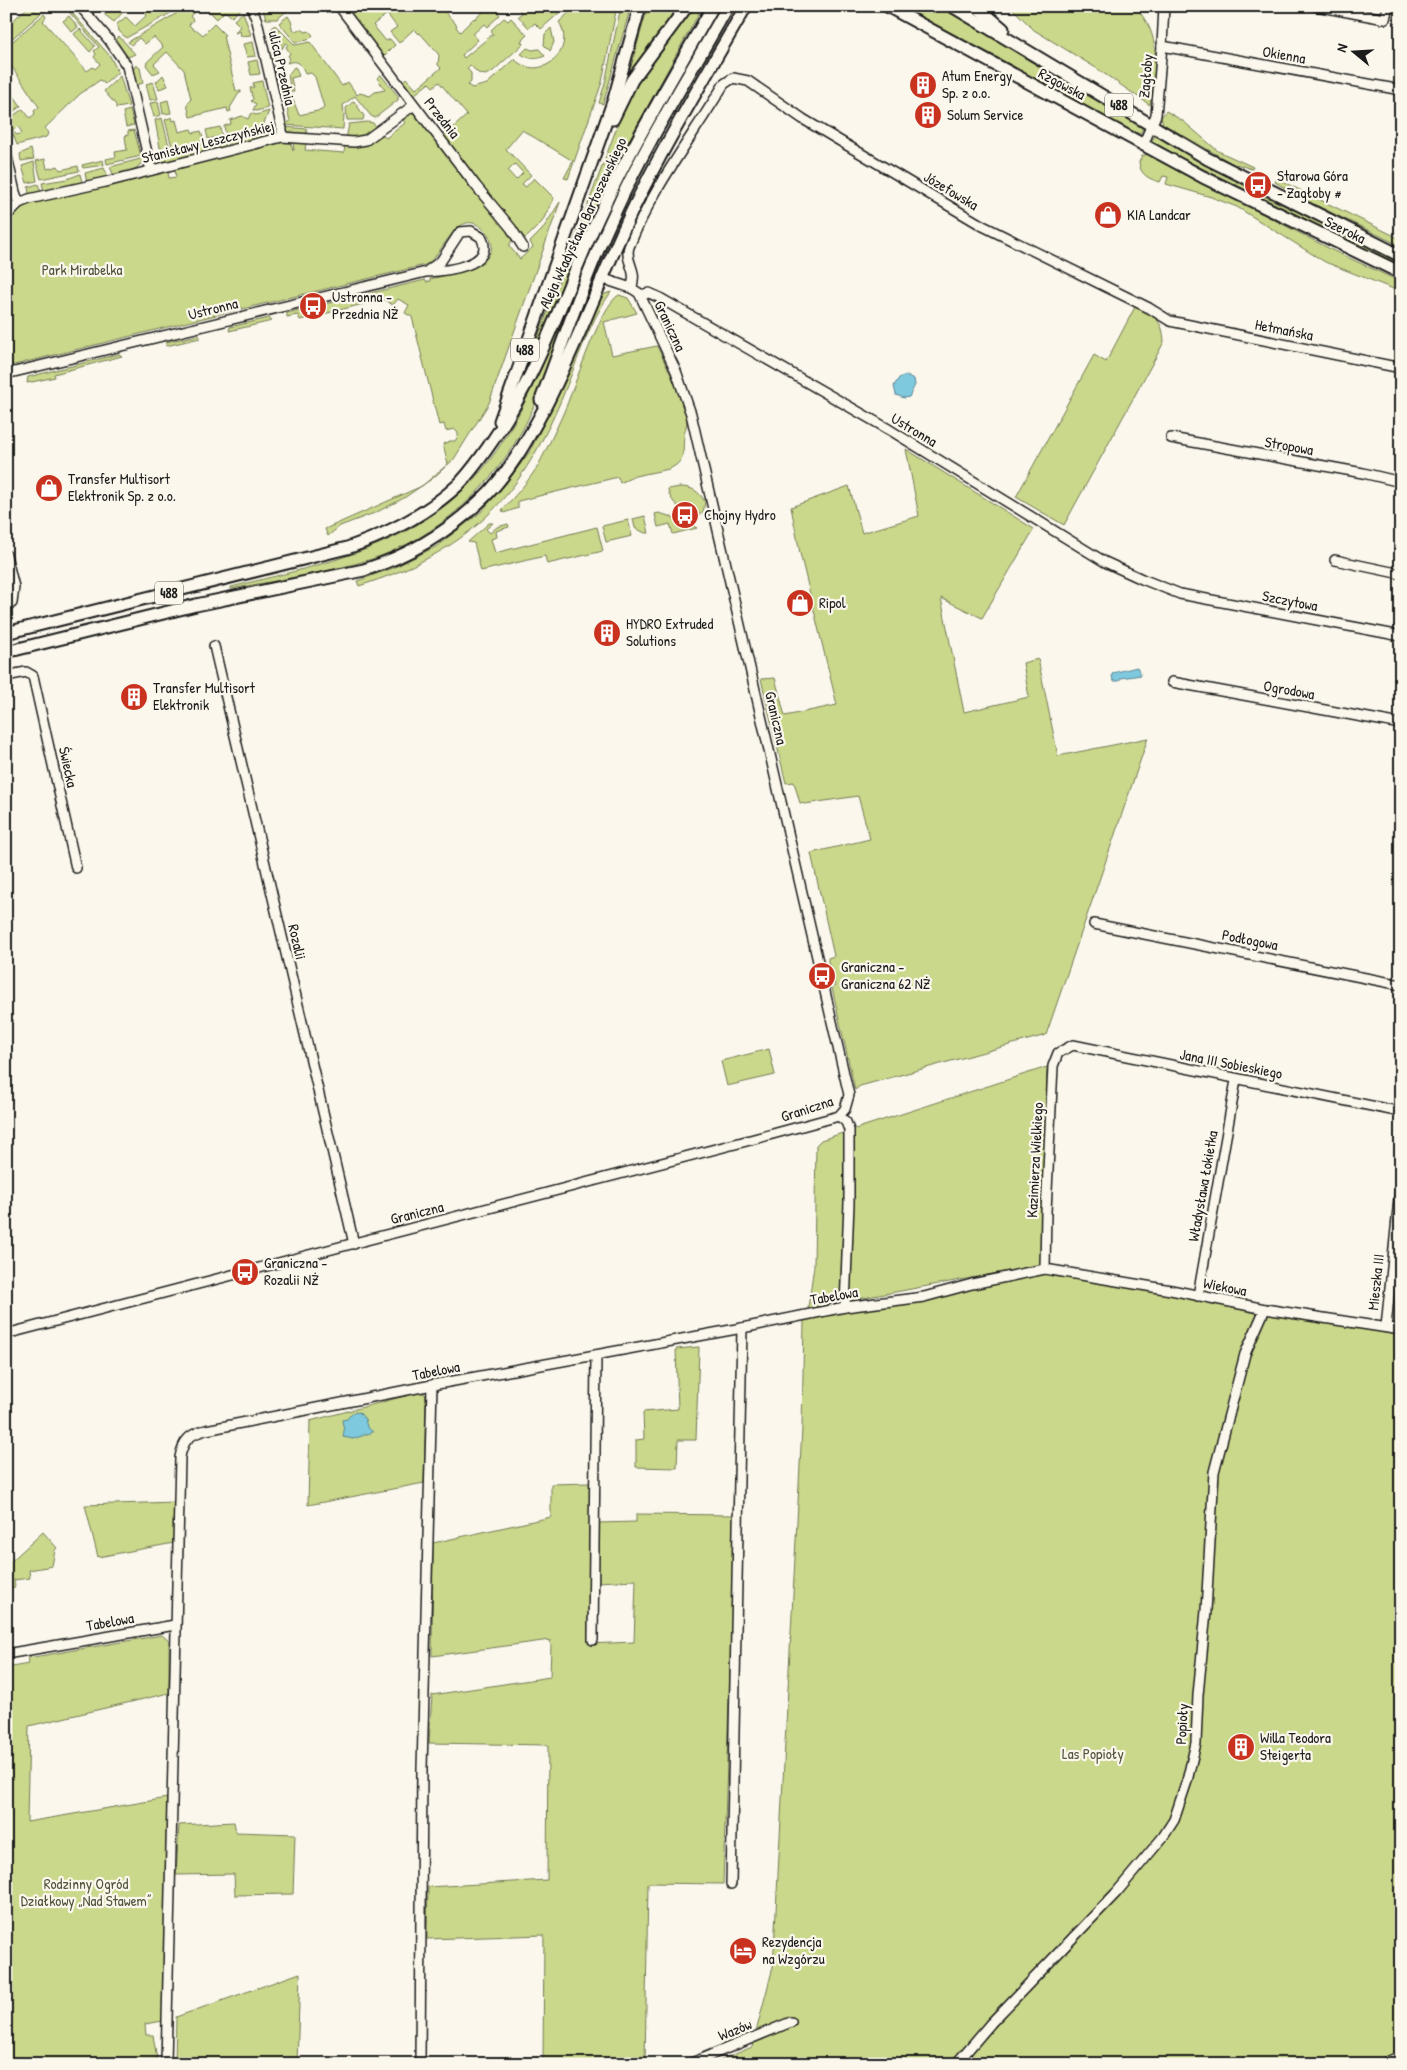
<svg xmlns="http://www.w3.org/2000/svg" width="1407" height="2070" font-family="'Patrick Hand',sans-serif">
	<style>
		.green { fill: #cad88b; stroke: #737a54; fill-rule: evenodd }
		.water { fill: #7fc9df; stroke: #578491 }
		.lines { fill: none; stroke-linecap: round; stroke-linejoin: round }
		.minor-casing { stroke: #1c1c1c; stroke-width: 12 }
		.major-casing { stroke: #1c1c1c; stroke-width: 15 }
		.minor { stroke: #fbf7ec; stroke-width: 9 }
		.major { stroke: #fbf7ec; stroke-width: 11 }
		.labels { text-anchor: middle; stroke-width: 4.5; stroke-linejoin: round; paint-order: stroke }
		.shield { fill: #fbf7ec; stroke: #5f5e5a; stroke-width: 1 }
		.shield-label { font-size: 14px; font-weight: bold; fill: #1c1c1c }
		.street-label { font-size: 15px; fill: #1c1c1c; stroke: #fbf7ec }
		.poi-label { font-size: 15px; fill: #1c1c1c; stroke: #fbf7ec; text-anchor: start }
		.park-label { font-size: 15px; fill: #50543d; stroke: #fbf7ec }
	</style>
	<rect width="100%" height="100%" fill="#fbf7ec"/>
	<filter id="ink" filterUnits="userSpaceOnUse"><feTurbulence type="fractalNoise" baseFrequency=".02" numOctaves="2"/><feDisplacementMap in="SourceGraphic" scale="10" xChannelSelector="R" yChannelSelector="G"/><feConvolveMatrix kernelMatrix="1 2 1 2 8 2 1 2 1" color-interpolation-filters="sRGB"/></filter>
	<g filter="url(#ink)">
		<g class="green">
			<path d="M29,6L35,11L40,6H49L6,44V27Z"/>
			<path d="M64,6H66L110,56L118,72L105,84L100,80L80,94L45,128L49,133L46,137L17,145L13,134L15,133L17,135L22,133L18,126L12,132L7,120L23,109L30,118L35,114L34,111L39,107L6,58V47L44,14L46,17L43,21L87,71L93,67L95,69L100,64L94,57L96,54L94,51L99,47Z"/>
			<path d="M111,6H116L122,13L114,22L105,15V12Z"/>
			<path d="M140,6H183L126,38L119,31L117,24L126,17L135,26L147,15Z"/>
			<path d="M189,6H197L199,8L190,16L193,20L189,25L195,31L197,30L203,35L214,24L225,35L223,36L236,91H241V93H239L230,108L231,111L228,112L227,108L190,117L187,104L191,99L184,70L167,52L154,64L160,71L153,74L146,65L147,62L163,47L154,37L145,44L139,38L131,45L128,42Z"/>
			<path d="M207,6H241L242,8L232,17L225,11L217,19L206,8Z"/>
			<path d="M262,6H293L277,19H266Z"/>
			<path d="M347,6H439L457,25L456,27L460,32L474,18L475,19L484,11L480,6H499L501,9L497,12L500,15L487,27L484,24L473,34L478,40L462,55L464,58L493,34L491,30L504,18L508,21L511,18L527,35L521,41L523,44L492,72L485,75L478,73L470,65L467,69L471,73V82L468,85L472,88L487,84L514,59C540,84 577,51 559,22L576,6H617L602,82L568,179L564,178L573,161L522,130L506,149L531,175L522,184L526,187L534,178L554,198L542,222L527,237L525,238L487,195L444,136L467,115L439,82L433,87L429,83L414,95L403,81L406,78L416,89L441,68L438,65L439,55L420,33L419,34L414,29L399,43L390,32L397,27L387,14L373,25L386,41L390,39L395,45L382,58L345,8ZM515,164L523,173L516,180L508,171Z"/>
			<path d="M515,6H531L533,8L536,6H567L541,29L535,23L529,28L518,16L522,13Z"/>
			<path d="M621,6H631L603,104L599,103L605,83Z"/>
			<path d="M648,6L675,7L667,25L627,81Z"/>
			<path d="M693,6H703L623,151L580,244L522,380L627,100L652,60Z"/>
			<path d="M897,6H943L1132,119L1142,126V131L1140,133H1133L1111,122Z"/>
			<path d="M1010,6H1134C1164,36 1155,67 1150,105L1096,68L1034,30Z"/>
			<path d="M243,12L251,35L241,36L240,31L235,33L240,26L234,20Z"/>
			<path d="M69,16L78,27L72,32L63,21Z"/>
			<path d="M288,16L291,21L294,31L301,29L306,32L309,31L313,35L308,40L295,42L279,23Z"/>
			<path d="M275,25L295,45L310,42L342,86L348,82L357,95L360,93L370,96L375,92L385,90L377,78L381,75L398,96V100L375,118L371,116L355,96L343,105L344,115L343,129L285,125L284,123L290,122L287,107L281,108L280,106L286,105L285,97L288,96L289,98L292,97L299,115L322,110L324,107L315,77L311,73L305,74C302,64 298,59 287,63L290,58L288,56L290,53L286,47L288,44L285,43L282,49L280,42L276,43L283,71L280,75L277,59H270L269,56L275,54L270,30Z"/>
			<path d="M551,28L554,42L550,51L544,45L545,34Z"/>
			<path d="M80,29L95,46L90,52L74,34Z"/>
			<path d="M119,36L135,54L128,57L114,41Z"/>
			<path d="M253,42L256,56L247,57L243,44Z"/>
			<path d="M527,48L532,50L539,49L545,56C536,60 529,59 521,54Z"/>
			<path d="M257,60L260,74L251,75L248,62Z"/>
			<path d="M136,65L140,68L143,83L136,85L132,72Z"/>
			<path d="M294,67L296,68L299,76L291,78L294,92H291L288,75Z"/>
			<path d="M163,75L168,86L159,89L156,82Z"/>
			<path d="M120,76L129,106L116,108V105L104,91Z"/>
			<path d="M262,81L268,108L256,111L253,110L256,104L251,101L253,99L250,88L254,87L253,83Z"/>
			<path d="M153,82L158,99L150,100L146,84Z"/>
			<path d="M12,93L21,106L6,117V96Z"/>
			<path d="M168,100L171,113L163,114L161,102Z"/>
			<path d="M354,101L364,116L363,120H347L346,108Z"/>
			<path d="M158,102L161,115L154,117L150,103Z"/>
			<path d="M130,110L134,125L126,127L123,112Z"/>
			<path d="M269,111L263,126L226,135L224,126L231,124L230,120L242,116L248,119L251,113L256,115Z"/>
			<path d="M411,111L414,112L437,139L436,141H438L509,232L512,240L509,246L520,259L533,247L530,242L542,230L560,202L489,403L454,459L433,478L404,498L377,512L340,526L328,536L325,529L422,486L448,464L443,444L449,442V441H455L458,436V433L454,429L446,431L444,424L439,425L412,317L405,313L409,305L398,299L393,305L383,299L300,320L298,315L287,317V313L425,280L426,282L430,281V279C452,273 488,273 492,246C491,243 490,236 487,233C464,206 449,239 437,254C434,259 429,262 425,265L242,309L241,306L236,307V310L6,367V221L15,215L24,205L161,171L168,172L169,178L176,177L175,170L181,168V167L286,141H290L293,150H294L293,142L306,143L305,150L344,153L345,145L381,134L386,138L405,123L402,118Z"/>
			<path d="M1166,111L1183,121L1218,151L1253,167L1252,169L1236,164L1235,165L1163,124L1161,117Z"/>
			<path d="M172,117L173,121L176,120L179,132L191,129L193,133L201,131L204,141L172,147L165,120Z"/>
			<path d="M162,118L169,146L167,150L160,148L155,120Z"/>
			<path d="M368,122L373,123L377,128L363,137L346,139L349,124Z"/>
			<path d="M220,127L222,136L208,139L206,130Z"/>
			<path d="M265,127H274L273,134L228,147L226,139Z"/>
			<path d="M285,127L307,129L306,136L290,133Z"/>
			<path d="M134,130L141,156L107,164L106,159L116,157L115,152L127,150L125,136L128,135V131Z"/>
			<path d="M1155,136L1162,137L1264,196L1401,262V266L1155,145L1152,140Z"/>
			<path d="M223,139L225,148L164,162L154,156Z"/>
			<path d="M31,149L34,159L21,161L20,154Z"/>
			<path d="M1148,154L1334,251L1401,282V292L1325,262L1237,207L1211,197L1166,184L1168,177L1163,176L1160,182C1149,179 1140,175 1139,162L1142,156Z"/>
			<path d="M144,158C140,171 125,172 114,176L110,167Z"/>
			<path d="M45,159L47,169L58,166L60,170L78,166L79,171L41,179L36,161Z"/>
			<path d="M103,160L104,165L83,168L82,165Z"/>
			<path d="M34,162L37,181L27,183L22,166Z"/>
			<path d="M104,168L108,176L107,178L87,183L85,173Z"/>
			<path d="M80,174L82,182L44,191L42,183L67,179Z"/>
			<path d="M1277,179L1401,239V246L1303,199L1275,182Z"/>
			<path d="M38,184L41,192L29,194L28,187Z"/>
			<path d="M611,292C588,324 577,362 562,398C518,502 467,552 359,586L357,581L393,568L437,546L481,512L508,481L530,451L580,347L599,301L605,294Z"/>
			<path d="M619,295L628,298L637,313L604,322L612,355L657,346C665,364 687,403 687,421C687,426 684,432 684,437C682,451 687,461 669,469L635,476L620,483L618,477L518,501V508L504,513L502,510C516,495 530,480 540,462C548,446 556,430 563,414C574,390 600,305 619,295Z"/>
			<path d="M570,297L573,298C558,340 545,385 525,425C493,487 438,537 372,559C326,573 278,580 231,589V587C344,559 445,541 509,431C534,389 551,342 570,297Z"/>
			<path d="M1135,307C1154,316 1163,319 1164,342L1064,525L1016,497L1094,355L1106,362Z"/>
			<path d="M269,318L272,321L229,331L230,327Z"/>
			<path d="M199,335L200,338L166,346V342Z"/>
			<path d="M119,354L122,356L54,374L55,377L27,383L28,377Z"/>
			<path d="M906,449L1034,529L982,618L941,598L964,712L1029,697L1023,663L1038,659L1058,756L1148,738L1046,1035L860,1086L855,1090L832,988L835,986L828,962V958L834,956L811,853L870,839L858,796L805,804L800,803L794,782L786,783L761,679L775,678L785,716L837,705L800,553L791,507L849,486L862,533L919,516Z"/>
			<path d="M680,487C692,487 699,491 705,502L703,513C689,519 669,503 668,489Z"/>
			<path d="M659,513L679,519L678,522L686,524L687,522L697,528L673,534L670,524L658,527L655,514Z"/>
			<path d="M645,516L649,533H645L635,528L633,519Z"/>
			<path d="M628,520L632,536L606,542L602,526Z"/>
			<path d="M489,523H493L486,529L490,533L497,527L508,524L509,527L496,531L497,537L491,539L495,553L597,527L603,551L547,564L545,556L481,571L474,543L468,542Z"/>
			<path d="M769,1049L775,1075L727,1086L721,1061Z"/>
			<path d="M1047,1067L1042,1265L808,1308L814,1266L816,1145L821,1140Z"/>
			<path d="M1041,1267L1401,1327V2064H712L752,2047L773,1967L802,1428L804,1320Z"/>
			<path d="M699,1347L696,1440H678L677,1468L636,1467V1440L644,1439L643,1412L678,1409L676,1349Z"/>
			<path d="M420,1392L425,1394L426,1398L424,1483L308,1505L310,1421Z"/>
			<path d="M590,1483L588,1644L634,1642L636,1580L597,1582L598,1523L636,1522V1514L735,1515L723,1884L648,1883L645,2064H543L544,1935L427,1939L428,1887L547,1880L548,1745L429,1743L432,1695L550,1677L551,1645L550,1640L432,1656L433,1543L551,1517V1484Z"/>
			<path d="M175,1502L174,1543L98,1557L85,1505Z"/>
			<path d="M43,1532L57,1548L55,1550L52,1566L29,1570L30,1578L14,1580L15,1587L6,1589V1566Z"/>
			<path d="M162,1635L169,1641V1693L29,1726L27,1822L167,1798L163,2021L145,2024L146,2035H153L157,2059L129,2064H6V1668L29,1664L28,1658Z"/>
			<path d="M234,1822L236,1832L295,1834L293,1894L235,1895L234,1874L176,1875L179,1825Z"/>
			<path d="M300,1973L297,2064H175L176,2017Z"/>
		</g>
		<g class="water">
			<path d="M903,376H907L914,379L915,385L909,397L904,398L896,395L894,386L899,378Z"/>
			<path d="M1137,667L1141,675L1121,678L1119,681H1113L1112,675L1113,673Z"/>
			<path d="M359,1412L365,1419L367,1427L373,1432L353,1439L343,1437L344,1431L342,1420L347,1419L352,1413Z"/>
		</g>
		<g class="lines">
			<g class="minor-casing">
				<g id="minor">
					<path d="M80,6L109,40L127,66L151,170"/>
					<path d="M251,6L257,21L282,129V137"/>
					<path d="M339,6L476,186L511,228L523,247"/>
					<path d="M1316,6L1385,19L1388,6"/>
					<path d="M1162,46L1401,90"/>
					<path d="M1143,145L1156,115L1162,46L1164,6"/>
					<path d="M6,152L15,192L19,203"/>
					<path d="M6,216L19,203L29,199L110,181L282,137L354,142L366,140L414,105"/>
					<path d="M631,288C639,270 624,262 629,247C651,190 693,136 724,84L733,78L748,81L803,119L983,226L1149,308L1170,321L1401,368"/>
					<path d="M640,295L649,293L658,297L890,430L1105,562L1142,579L1180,594L1401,636"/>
					<path d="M6,374L426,272C445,271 497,266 481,237L471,231L460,232L441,261L426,272"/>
					<path d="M1171,438L1363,473L1401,482"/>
					<path d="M6,555L14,587L12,603"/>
					<path d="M1335,560L1401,574"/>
					<path d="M214,646L354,1244"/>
					<path d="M6,676L26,672L33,676L76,868"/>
					<path d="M1172,682L1401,724"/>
					<path d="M1094,924L1401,985"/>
					<path d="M839,1116L846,1122L849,1130V1203L845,1307"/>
					<path d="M1045,1269L1046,1212L1053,1066L1058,1053L1073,1045L1401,1112"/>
					<path d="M1198,1296L1236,1080"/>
					<path d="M1386,1327L1401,1179"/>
					<path d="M6,1334L769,1135L839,1116L845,1109L849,1095L691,414L676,371L639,293L631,288L601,278"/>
					<path d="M593,1640L596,1355"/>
					<path d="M6,1654L175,1625"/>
					<path d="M731,1884L742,1328"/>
					<path d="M166,2064L180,1457C183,1441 189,1434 206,1430L432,1385L742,1328L845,1307L924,1297L972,1284L1045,1269L1171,1290L1265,1309L1401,1330"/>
					<path d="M420,2064L422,1769L432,1385"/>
					<path d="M689,2064L791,2022"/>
					<path d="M956,2064L991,2023L1116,1893L1163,1837L1174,1820L1187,1781L1196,1743L1198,1695L1206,1611L1214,1472L1245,1354L1265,1309"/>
					<path d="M1382,2064L1401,2056"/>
				</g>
			</g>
			<g class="major-casing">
				<g id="major">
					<path d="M887,6L1203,177L1401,273"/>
					<path d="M952,6L1208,159L1401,256"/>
					<path d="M976,6L1003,29"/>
					<path d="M613,119L632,80L687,6"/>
					<path d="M541,400C565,337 586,273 615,212C647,141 690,74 728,6"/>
					<path d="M500,421L614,99L640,6"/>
					<path d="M6,633L347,548C388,534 426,515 458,485C472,471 482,456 493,440C541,370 565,288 601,212C634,141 675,74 713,6"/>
					<path d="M6,652L196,605L364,570C408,556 447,533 480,501C509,474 528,439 546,405C578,342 602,275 632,211C666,141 707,74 746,6"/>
				</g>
			</g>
			<use href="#minor" class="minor"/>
			<use href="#major" class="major"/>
		</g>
	</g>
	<defs>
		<g id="building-disc" transform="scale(1.4375)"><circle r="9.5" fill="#c8321e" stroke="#fbf7ec"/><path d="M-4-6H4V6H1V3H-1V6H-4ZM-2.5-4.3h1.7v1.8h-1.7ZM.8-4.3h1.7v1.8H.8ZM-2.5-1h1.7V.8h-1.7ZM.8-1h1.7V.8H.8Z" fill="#fff"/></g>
		<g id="bus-disc" transform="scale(1.4375)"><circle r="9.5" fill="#c8321e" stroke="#fbf7ec"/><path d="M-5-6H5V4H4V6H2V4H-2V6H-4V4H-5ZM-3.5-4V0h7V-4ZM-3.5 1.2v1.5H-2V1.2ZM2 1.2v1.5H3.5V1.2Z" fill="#fff"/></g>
		<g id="shop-disc" transform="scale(1.4375)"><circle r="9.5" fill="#c8321e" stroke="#fbf7ec"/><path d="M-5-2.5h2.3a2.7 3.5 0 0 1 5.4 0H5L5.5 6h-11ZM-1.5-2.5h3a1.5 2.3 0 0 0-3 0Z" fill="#fff"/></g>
		<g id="hotel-disc" transform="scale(1.4375)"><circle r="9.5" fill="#c8321e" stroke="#fbf7ec"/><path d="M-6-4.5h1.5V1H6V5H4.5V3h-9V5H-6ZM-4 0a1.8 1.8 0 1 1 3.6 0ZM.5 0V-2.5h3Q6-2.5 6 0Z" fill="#fff"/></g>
	</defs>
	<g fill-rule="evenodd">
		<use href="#building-disc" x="923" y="85"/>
		<use href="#building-disc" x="928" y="115"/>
		<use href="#bus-disc" x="1258" y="185"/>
		<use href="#shop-disc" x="1108" y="215"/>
		<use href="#bus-disc" x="313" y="306"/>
		<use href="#shop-disc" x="49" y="488"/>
		<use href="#bus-disc" x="685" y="515"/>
		<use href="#shop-disc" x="800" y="603"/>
		<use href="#building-disc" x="607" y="633"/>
		<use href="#building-disc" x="134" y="697"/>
		<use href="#bus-disc" x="822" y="976"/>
		<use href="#bus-disc" x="245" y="1272"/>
		<use href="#building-disc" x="1241" y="1747"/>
		<use href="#hotel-disc" x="743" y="1951"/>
	</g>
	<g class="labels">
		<g class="shield">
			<rect x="1105" y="93.5" width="28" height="23" rx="4"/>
			<rect x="511" y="338.5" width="28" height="23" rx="4"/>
			<rect x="155" y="581.5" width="28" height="23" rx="4"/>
		</g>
		<g class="shield-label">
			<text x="1119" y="110">488</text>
			<text x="525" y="355">488</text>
			<text x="169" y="598">488</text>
		</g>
		<g class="street-label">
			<text transform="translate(1284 55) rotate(10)" y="5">Okienna</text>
			<text transform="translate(282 68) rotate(77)" y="5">ulica Przednia</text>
			<text transform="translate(1146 76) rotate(-85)" y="5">Zagłoby</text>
			<text transform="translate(1062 84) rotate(28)" y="5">Rzgowska</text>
			<text transform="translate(442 118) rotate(52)" y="5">Przednia</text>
			<text transform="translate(208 142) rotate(-14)" y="5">Stanisławy Leszczyńskiej</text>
			<text transform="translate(951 191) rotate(31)" y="5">Józefowska</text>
			<text transform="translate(583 223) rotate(-65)" y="5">Aleja Władysława Bartoszewskiego</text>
			<text transform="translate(1345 230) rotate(26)" y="5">Szeroka</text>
			<text transform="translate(213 309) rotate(-14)" y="5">Ustronna</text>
			<text transform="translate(670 326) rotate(65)" y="5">Graniczna</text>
			<text transform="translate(1284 330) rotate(11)" y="5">Hetmańska</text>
			<text transform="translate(914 430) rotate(31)" y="5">Ustronna</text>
			<text transform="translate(1289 446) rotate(10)" y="5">Stropowa</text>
			<text transform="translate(1290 601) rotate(11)" y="5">Szczytowa</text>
			<text transform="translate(1289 690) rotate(10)" y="5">Ogrodowa</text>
			<text transform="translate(776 718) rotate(77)" y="5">Graniczna</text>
			<text transform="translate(68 767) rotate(78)" y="5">Świecka</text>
			<text transform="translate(1250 940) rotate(11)" y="5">Podłogowa</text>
			<text transform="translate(297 942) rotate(77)" y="5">Rozalii</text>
			<text transform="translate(1231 1064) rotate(11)" y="5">Jana III Sobieskiego</text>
			<text transform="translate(807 1109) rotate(-18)" y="5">Graniczna</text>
			<text transform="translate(1035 1160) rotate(-87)" y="5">Kazimierza Wielkiego</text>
			<text transform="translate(1203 1186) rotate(-80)" y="5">Władysława Łokietka</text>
			<text transform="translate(417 1213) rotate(-14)" y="5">Graniczna</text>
			<text transform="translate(1376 1282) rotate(-84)" y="5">Mieszka III</text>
			<text transform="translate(1225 1287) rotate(11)" y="5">Wiekowa</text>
			<text transform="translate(834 1296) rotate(-10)" y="5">Tabelowa</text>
			<text transform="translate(436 1371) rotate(-11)" y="5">Tabelowa</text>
			<text transform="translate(110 1622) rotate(-10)" y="5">Tabelowa</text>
			<text transform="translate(1182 1724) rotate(-87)" y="5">Popioły</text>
			<text transform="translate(735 2030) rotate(-22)" y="5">Wazów</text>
		</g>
		<g class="poi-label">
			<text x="942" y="81">Atum Energy<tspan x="942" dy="17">Sp. z o.o.</tspan></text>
			<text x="947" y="120">Solum Service</text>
			<text x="1277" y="181">Starowa Góra<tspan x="1277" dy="17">- Zagłoby #</tspan></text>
			<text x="1127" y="220">KIA Landcar</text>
			<text x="332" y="302">Ustronna -<tspan x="332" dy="17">Przednia NŻ</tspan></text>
			<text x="68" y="484">Transfer Multisort<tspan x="68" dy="17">Elektronik Sp. z o.o.</tspan></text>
			<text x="704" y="520">Chojny Hydro</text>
			<text x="819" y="608">Ripol</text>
			<text x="626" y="629">HYDRO Extruded<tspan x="626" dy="17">Solutions</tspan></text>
			<text x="153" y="693">Transfer Multisort<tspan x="153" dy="17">Elektronik</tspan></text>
			<text x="841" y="972">Graniczna -<tspan x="841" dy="17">Graniczna 62 NŻ</tspan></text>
			<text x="264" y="1268">Graniczna -<tspan x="264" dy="17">Rozalii NŻ</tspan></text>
			<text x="1260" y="1743">Willa Teodora<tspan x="1260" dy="17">Steigerta</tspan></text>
			<text x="762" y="1947">Rezydencja<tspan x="762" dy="17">na Wzgórzu</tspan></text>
		</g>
		<g class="park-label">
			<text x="82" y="275">Park Mirabelka</text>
			<text x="1093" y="1759">Las Popioły</text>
			<text x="86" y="1889">Rodzinny Ogród<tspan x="86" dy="17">Działkowy „Nad Stawem”</tspan></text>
		</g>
	</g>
	<rect width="1407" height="2070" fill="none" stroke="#fbf7ec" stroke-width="25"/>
	<rect x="12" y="12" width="1382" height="2045" fill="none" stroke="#1c1c1c" stroke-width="2" filter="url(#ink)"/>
	<g transform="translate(1354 52) rotate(288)" stroke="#fbf7ec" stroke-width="4" paint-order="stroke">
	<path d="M0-4L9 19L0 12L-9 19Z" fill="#1c1c1c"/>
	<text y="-8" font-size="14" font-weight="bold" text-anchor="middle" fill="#1c1c1c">N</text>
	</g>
</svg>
